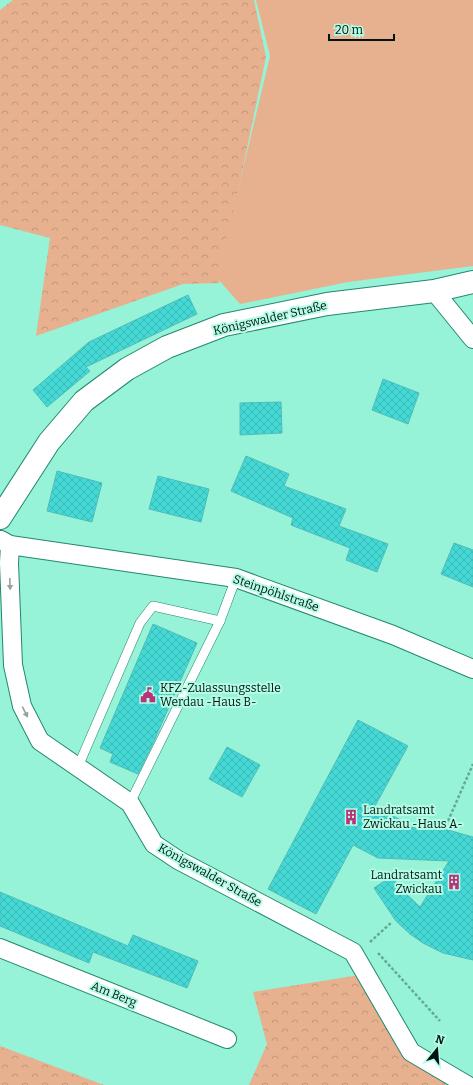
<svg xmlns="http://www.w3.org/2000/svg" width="473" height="1085" font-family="Bitter,serif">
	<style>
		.forest { fill: url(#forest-crowns) }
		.garden { fill: #e7b190 }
		.building { fill: url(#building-cross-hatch); stroke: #51bcb9 }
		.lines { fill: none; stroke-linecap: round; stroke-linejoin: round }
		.lane-casing { stroke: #238870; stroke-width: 10 }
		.street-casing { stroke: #238870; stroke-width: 20 }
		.secondary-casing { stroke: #238870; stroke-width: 24 }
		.path { stroke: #64a994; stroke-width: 2.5; stroke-dasharray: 3 2; stroke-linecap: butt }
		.lane { stroke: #fff; stroke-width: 9 }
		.street { stroke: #fff; stroke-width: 18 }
		.secondary { stroke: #fff; stroke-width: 22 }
		.oneway { fill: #99a19f }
		.labels { text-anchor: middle; stroke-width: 4; stroke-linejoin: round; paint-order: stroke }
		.street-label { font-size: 12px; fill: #00150f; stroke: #b4fce6 }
		.poi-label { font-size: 12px; fill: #00150f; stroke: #b4fce6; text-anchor: start }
	</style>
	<defs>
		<pattern id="forest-crowns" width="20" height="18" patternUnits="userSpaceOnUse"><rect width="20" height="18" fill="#e7b190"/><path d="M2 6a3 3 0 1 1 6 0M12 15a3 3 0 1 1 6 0" fill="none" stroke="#c4977b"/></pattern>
		<pattern id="building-cross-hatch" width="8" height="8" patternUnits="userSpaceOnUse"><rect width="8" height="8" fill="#45d9d6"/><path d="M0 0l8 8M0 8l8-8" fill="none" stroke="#3bb9b6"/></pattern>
	</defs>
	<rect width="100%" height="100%" fill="#96f3d7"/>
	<g class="forest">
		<path d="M13,0H254L266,57L219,283L183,284L36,336L50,238L0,225V10Z"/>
		<path d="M366,974L411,1052L467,1085H249L267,1044L253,992Z"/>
		<path d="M0,1046L104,1085H0Z"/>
	</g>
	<path class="garden" d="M256,0H473V266L348,282L240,304L217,278L270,56Z"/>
	<g class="building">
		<path d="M188,295L197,314L86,367L90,371L47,407L33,390L89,342Z"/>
		<path d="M383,379L419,393L408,424L372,410Z"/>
		<path d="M281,402L282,433L240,435V403Z"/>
		<path d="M246,456L289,474L284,486L346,509L339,526L388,544L377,572L346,560L350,548L291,525L293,518L231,491Z"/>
		<path d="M57,471L102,483L92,522L47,511Z"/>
		<path d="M158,476L209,489L201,522L149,509Z"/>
		<path d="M454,543L473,550V587L441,574Z"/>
		<path d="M153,624L197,643L154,741L138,774L110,762L113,754L100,748Z"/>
		<path d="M358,720L408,746L375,806L417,829L448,830L473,837V960L443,953L423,943L410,934L396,921L374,888L392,876L400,888L420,907L449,861L378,858L353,845L316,914L268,889Z"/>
		<path d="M227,747L260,765L242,797L209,779Z"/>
		<path d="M0,892L128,946L133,935L198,961L187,988L93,952L89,963L0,926Z"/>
	</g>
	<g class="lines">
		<g class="lane-casing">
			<g id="lane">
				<path d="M77,769L140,623L153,606L220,621L236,578"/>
				<path d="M130,803L220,621"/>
			</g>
		</g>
		<g class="street-casing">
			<g id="street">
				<path d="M434,291L473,339"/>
				<path d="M1,540L10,545L236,578L393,635L473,669"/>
				<path d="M10,545L9,563L13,665L22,706L40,741L130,803L154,844L178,860L353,952L411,1052L467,1085"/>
				<path d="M0,948L227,1039"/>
			</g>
		</g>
		<g class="secondary-casing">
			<path id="secondary" d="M0,518L49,442L84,401L127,369L167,347L224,325L327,304L434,291L473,282"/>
		</g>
		<g class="path">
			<path d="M448,821L473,764"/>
			<path d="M370,942L392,922"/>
			<path d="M378,953L440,1021"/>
		</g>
		<use href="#lane" class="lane"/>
		<use href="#street" class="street"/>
		<use href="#secondary" class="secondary"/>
	</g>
	<defs><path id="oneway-solid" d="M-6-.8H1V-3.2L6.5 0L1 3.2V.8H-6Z"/></defs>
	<g class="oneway">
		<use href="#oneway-solid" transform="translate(10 584) rotate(88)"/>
		<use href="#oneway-solid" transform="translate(25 712) rotate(63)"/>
	</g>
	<defs>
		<g id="civic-bare" transform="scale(1.2)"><path d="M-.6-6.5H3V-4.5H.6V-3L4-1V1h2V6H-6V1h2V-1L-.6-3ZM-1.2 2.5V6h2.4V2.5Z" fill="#b83378" stroke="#b4fce6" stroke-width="2.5" paint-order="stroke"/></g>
		<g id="building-bare" transform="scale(1.2)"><path d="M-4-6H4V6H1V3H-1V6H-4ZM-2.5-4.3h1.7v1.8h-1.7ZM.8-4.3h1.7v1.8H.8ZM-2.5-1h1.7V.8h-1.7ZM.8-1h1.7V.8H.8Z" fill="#b83378" stroke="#b4fce6" stroke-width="2.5" paint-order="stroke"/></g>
	</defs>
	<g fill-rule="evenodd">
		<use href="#civic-bare" x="148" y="695"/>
		<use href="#building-bare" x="351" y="817"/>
		<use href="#building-bare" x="454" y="882"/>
	</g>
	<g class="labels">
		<g class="street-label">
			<text transform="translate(270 318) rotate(-13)" y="4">Königswalder Straße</text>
			<text transform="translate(276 593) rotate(19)" y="4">Steinpöhlstraße</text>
			<text transform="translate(210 875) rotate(29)" y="4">Königswalder Straße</text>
			<text transform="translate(114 994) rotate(22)" y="4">Am Berg</text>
		</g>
		<g class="poi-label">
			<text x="160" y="692">KFZ-Zulassungsstelle<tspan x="160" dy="14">Werdau -Haus B-</tspan></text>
			<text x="363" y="814">Landratsamt<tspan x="363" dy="14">Zwickau -Haus A-</tspan></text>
			<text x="442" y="879" text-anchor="end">Landratsamt<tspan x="442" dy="14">Zwickau</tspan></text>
		</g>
	</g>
	<g transform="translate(437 1049) rotate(17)" stroke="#b4fce6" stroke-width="3" paint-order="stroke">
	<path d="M0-3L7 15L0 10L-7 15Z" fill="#00150f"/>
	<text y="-6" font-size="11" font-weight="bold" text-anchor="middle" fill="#00150f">N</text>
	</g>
	<path d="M329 34v6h65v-6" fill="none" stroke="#00150f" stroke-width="2"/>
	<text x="335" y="34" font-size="12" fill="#00150f" stroke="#b4fce6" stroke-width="3" paint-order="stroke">20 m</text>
</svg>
